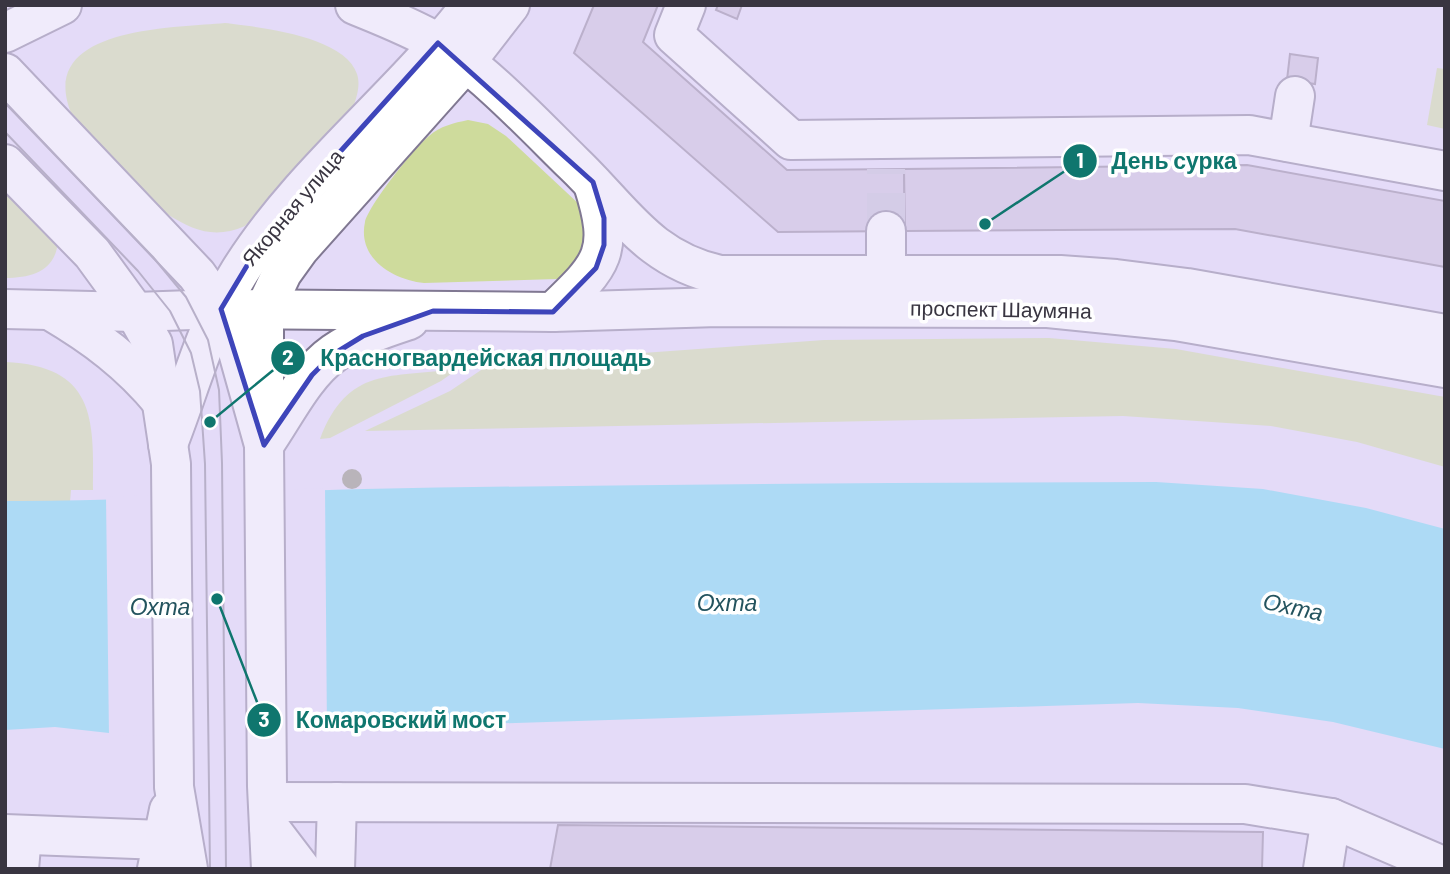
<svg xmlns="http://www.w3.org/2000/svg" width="1450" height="874" font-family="Barlow,sans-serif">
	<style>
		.green { fill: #cedb9c }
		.water { fill: #6bd9f2 }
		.pier { fill: #e4dbf8 }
		.building { fill: #cbbdd9; stroke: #897c96; stroke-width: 2 }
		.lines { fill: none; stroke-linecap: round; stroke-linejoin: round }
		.minor-tunnel { stroke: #c2bad3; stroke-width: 38; stroke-dasharray: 38 19; stroke-linecap: butt }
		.minor-casing { stroke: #807892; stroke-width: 42 }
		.major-casing { stroke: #807892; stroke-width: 42 }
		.minor { stroke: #fff; stroke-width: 38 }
		.major { stroke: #fff; stroke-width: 38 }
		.tram { stroke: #837d91; stroke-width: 2 }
		.tree { fill: #858570 }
		.marked { fill: none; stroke: #3e45ba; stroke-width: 5; stroke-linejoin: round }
		.labels { text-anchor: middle; stroke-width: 7; stroke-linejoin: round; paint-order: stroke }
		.street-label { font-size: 21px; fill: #393541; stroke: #fff }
		.water-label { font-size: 23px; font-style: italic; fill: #23535e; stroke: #fff }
		.leader { fill: none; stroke: #0f766e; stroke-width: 2.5 }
		.callout-dot { fill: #0f766e; stroke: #fff; stroke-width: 2.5 }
		.mark-label { font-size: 21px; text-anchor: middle; font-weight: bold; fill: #fff }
		.callout-label { font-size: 23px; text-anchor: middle; font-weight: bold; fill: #0f766e; stroke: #fff; stroke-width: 7; stroke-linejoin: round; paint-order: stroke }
	</style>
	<rect width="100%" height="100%" fill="#e4dbf8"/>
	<g class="green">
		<path d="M225,23C258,27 345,36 357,74C361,86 356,99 352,111L245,226C215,239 194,231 167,214L72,115C34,27 171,28 225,23Z"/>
		<path d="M1437,68L1445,69V129L1427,125Z"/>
		<path d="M468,120L488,124L506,136L580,205L589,238L572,271L557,279L424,283C394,280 357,259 365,222C369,205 414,148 429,136C440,126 454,123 468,120Z"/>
		<path d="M5,172L58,235C59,269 35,278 5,278Z"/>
		<path d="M1049,338L1176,349L1445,397V467L1357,442L1271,426L1123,416L365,431L450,391L490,364L824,340Z"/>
		<path d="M5,362C95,366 94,418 93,490H71L70,502L5,501Z"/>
		<path d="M458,369L441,381L330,438L320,439C348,366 390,378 458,369Z"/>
	</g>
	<path class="water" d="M1156,482L1263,489L1366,508L1445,529V749L1333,722L1238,708L1138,703L357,728L109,733L55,727L5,730V501C125,502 244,492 364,489C628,484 892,483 1156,482Z"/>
	<path class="pier" d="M325,488L327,732L109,736L106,497Z"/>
	<g class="building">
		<path d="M594,5H658L643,42L787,170L904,169L905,231L778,232L574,53Z"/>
		<path d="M718,5H742L737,19L716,10Z"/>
		<path d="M1290,54L1318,58L1315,84L1287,80Z"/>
		<path d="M1247,165L1445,201V267L1235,229L905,231L904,169Z"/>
		<path d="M558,825L1263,832L1262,869H550Z"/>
	</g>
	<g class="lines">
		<path class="minor-tunnel" d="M886,231V169"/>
		<g class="minor-casing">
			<g id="minor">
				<path d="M355,5C382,16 413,28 438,43C482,69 536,127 574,164C624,212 648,259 720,275H1060L1116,279L1187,288L1445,334"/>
				<path d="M686,5L674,35L791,140L1249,135L1445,171"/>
				<path d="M5,33L62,5"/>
				<path d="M1288,142L1295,96"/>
				<path d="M886,274V231"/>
				<path d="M221,309L553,312L718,307L1048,308L1176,321L1445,368"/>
				<path d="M553,312C603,264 615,253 593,184"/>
				<path d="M264,425V311L282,273L300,248L465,63L510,5"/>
				<path d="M168,444C190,388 207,323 240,271C302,172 400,98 471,5"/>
				<path d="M264,445C285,415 304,374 334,353C357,337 382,329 409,320"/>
				<path d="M268,802L1245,804L1331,818L1445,867"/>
				<path d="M269,827L301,869"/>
				<path d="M5,834L162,840"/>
				<path d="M19,869L22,835"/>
				<path d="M335,869L337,802"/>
				<path d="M1323,869L1331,818"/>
			</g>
		</g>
		<g class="major-casing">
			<g id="major">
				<path d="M5,73L197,275L221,309L236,345L264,445L267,786L271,869"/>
				<path d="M5,164L92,253L135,312L153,344L171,464L174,787L188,869"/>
				<path d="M5,309L135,312L221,309"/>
				<path d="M51,311C95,337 130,363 162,402"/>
				<path d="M157,869L169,810"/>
			</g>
		</g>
		<use href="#minor" class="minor"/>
		<use href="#major" class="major"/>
		<g class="tram">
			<path d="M5,103L153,257L186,297L208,340L219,390L222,463L226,869"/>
			<path d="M5,132L138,271L170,311L191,353L200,391L205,464L210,869"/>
		</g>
	</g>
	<circle class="tree" cx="352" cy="479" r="10"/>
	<path d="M0 0H1450V874H0ZM438,43L593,182L604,218V245L596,268L553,312L433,311L363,336L332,355L312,375L264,445L221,309L266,234Z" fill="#e4dbf8" fill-opacity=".55" fill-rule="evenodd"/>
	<path class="marked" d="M438,43L593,182L604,218V245L596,268L553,312L433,311L363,336L332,355L312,375L264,445L221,309L266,234Z"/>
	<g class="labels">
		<g class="street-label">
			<text transform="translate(293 208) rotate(-50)" y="7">Якорная улица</text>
			<text transform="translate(1001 310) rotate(1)" y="7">проспект Шаумяна</text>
		</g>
		<g class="water-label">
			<text x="727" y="611">Охта</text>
			<text x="160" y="615">Охта</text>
			<text transform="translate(1293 607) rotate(12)" y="8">Охта</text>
		</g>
	</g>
	<path class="leader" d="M985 224L1080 161M210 422L288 358M217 599L264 720"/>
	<g class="callout-dot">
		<circle cx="985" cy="224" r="7"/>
		<circle cx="210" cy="422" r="7"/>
		<circle cx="217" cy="599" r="7"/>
		<circle cx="1080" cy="161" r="18"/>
		<circle cx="288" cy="358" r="18"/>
		<circle cx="264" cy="720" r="18"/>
	</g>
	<g class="mark-label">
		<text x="1080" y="168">1</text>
		<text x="288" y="365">2</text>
		<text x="264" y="727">3</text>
	</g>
	<g class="callout-label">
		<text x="1174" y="169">День сурка</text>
		<text x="486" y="366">Красногвардейская площадь</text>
		<text x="401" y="728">Комаровский мост</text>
	</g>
	<rect width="1450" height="874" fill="none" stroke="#393541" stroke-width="14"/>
</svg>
